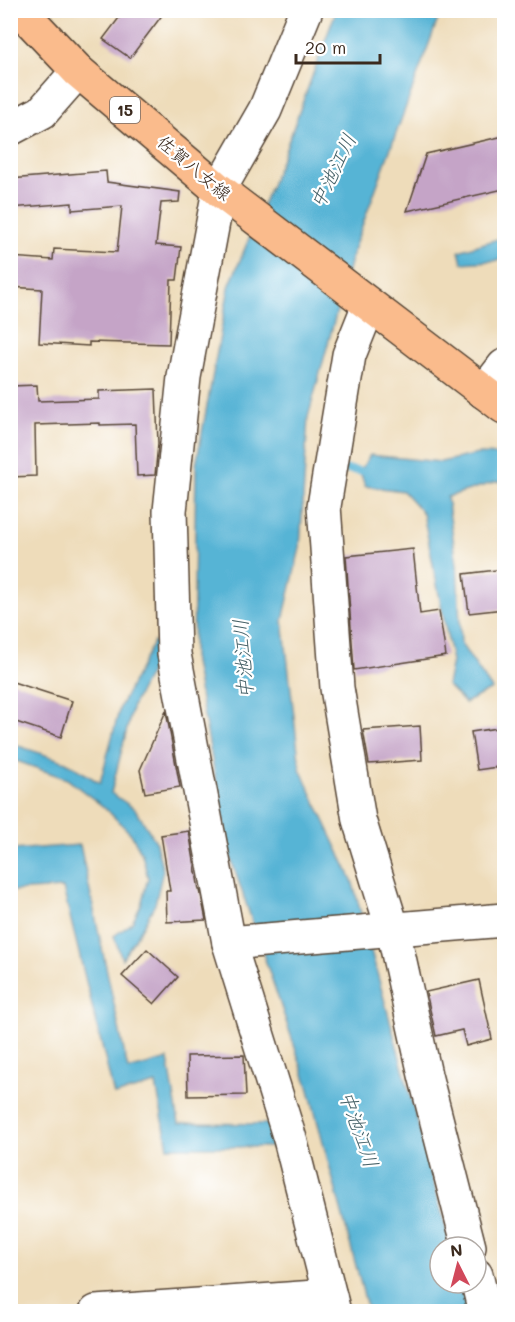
<svg xmlns="http://www.w3.org/2000/svg" width="515" height="1322" font-family="Mali,'Klee One',sans-serif">
	<style>
		.water { fill: #56b4d5; stroke: #486f7a; stroke-width: 1.5 }
		.lines { fill: none; stroke-linecap: round; stroke-linejoin: round }
		.stream { stroke: #56b4d5; stroke-width: 8 }
		.building { fill: #c5a4c7 }
		.street-casing { stroke: #564535; stroke-width: 36 }
		.primary-casing { stroke: #564535; stroke-width: 36 }
		.street { stroke: #fff; stroke-width: 33 }
		.primary { stroke: #fabb8c; stroke-width: 33 }
		.labels { text-anchor: middle; stroke-width: 4.5; stroke-linejoin: round; paint-order: stroke }
		.shield { fill: #fff; stroke: #766a62; stroke-width: 1.5 }
		.shield-label { font-size: 16px; font-weight: bold; fill: #3b2a1e }
		.street-label { font-size: 18px; fill: #3b2a1e; stroke: #fff }
		.water-label { font-size: 20px; font-style: italic; fill: #466167; stroke: #fff }
	</style>
	<rect width="100%" height="100%" fill="#fff"/>
	<filter id="ink" filterUnits="userSpaceOnUse"><feTurbulence type="fractalNoise" baseFrequency=".0167" numOctaves="2"/><feDisplacementMap in="SourceGraphic" scale="12" xChannelSelector="R" yChannelSelector="G"/><feConvolveMatrix kernelMatrix="1 2 1 2 8 2 1 2 1" color-interpolation-filters="sRGB"/></filter>
	<filter id="wash" filterUnits="userSpaceOnUse"><feTurbulence type="fractalNoise" baseFrequency=".008" numOctaves="4" result="noise"/><feDisplacementMap in="SourceGraphic" scale="24" xChannelSelector="R" yChannelSelector="G"/><feGaussianBlur stdDeviation="1.35" result="paint"/><feColorMatrix in="noise" values="0 0 0 0 0 0 0 0 0 0 0 0 0 0 0 0 0 1.4 0 .05"/><feComposite in="paint" operator="in"/></filter>
	<g filter="url(#wash)">
		<rect width="100%" height="100%" fill="#eedcba"/>
		<g class="water">
			<path d="M336,11H441L354,248L308,417L300,548L283,620L300,769L352,880L451,1247H440V1283H460L468,1311H368L308,1086L230,856L193,657L196,465L229,287L283,156Z"/>
			<path d="M504,237V260L462,263L459,251Z"/>
			<path d="M478,454L504,455V481L495,482L447,497L457,565L461,644L492,689L465,703L447,685L452,661L423,513L403,491L365,486L360,471L370,455L441,462Z"/>
			<path d="M154,641L163,647L133,705L111,793L135,809L155,840L163,870L155,904L143,926L122,959L114,936L132,923L141,905L148,878L142,854L131,834L105,808L67,779L11,759L10,743L66,762L100,783L120,707Z"/>
			<path d="M80,845L128,1070L168,1059L179,1123L272,1124V1147H168L156,1084L114,1095L63,888L11,891V850Z"/>
		</g>
		<g class="lines">
			<path class="stream" d="M343,469L360,471"/>
		</g>
		<g id="blocks">
			<g class="building">
				<path d="M125,10H166L130,58L103,39Z"/>
				<path d="M504,136V189L407,211L426,154Z"/>
				<path d="M106,171L107,182L180,192L179,202L161,203L156,245L181,247L177,280H171L169,344L89,342V346L39,343L42,289L10,287V257L53,260L54,249L117,252L122,206L72,210V203L10,208V179Z"/>
				<path d="M37,385L38,401L99,399V391L156,389L158,444L155,475L137,476L135,424L100,425V423L35,425L36,476L10,477V442H13L11,386Z"/>
				<path d="M413,549L420,614L439,611L446,656L354,670L346,556Z"/>
				<path d="M504,569V609L469,613L464,574Z"/>
				<path d="M10,681L72,701L61,737L10,720Z"/>
				<path d="M166,711L180,787L145,793L140,770Z"/>
				<path d="M420,726L422,760L369,764L363,730Z"/>
				<path d="M504,727V766L477,770L471,732Z"/>
				<path d="M189,831L199,890H200L206,920L167,922L166,891H170L161,835Z"/>
				<path d="M147,949L178,977L154,1004L122,976Z"/>
				<path d="M479,980L492,1039L466,1046L462,1030L436,1036L426,992Z"/>
				<path d="M244,1055L246,1095L188,1096L187,1056Z"/>
			</g>
		</g>
	</g>
	<g filter="url(#ink)">
		<use href="#blocks" fill-opacity="0" stroke="#564535" stroke-width="1.5"/>
		<g class="lines">
			<g class="street-casing">
				<g id="street">
					<path d="M306,10L265,110L219,190L184,377L170,511L174,654L229,943L290,1139L334,1312"/>
					<path d="M10,129L42,112L78,71"/>
					<path d="M369,305L349,355L324,506L337,688L359,820L393,930L425,1075L469,1247"/>
					<path d="M484,392L504,366"/>
					<path d="M229,943L504,920"/>
					<path d="M476,1275L485,1312"/>
					<path d="M96,1312L330,1296"/>
				</g>
			</g>
			<g class="primary-casing">
				<path id="primary" d="M20,10L78,71L219,190L504,407"/>
			</g>
			<use href="#street" class="street"/>
			<use href="#primary" class="primary"/>
		</g>
	</g>
	<g class="labels">
		<rect class="shield" x="110" y="97" width="30" height="26" rx="4.5"/>
		<g class="shield-label">
			<text x="125" y="116">15</text>
		</g>
		<g class="street-label">
			<text transform="translate(194 168) rotate(40)" y="6">佐賀八女線</text>
		</g>
		<g class="water-label">
			<text transform="translate(333 171) rotate(-64)" y="7">中池江川</text>
			<text transform="translate(243 659) rotate(-94)" y="7">中池江川</text>
			<text transform="translate(359 1129) rotate(71)" y="7">中池江川</text>
		</g>
	</g>
	<rect width="515" height="1322" fill="none" stroke="#fff" stroke-width="36"/>
	<g transform="translate(458 1265) rotate(354)"><circle r="28" fill="#ffffff" stroke="#b1aaa5" stroke-width="1.5"/>
	<path d="M0-4.5L10 22L0 15L-10 22Z" fill="#d1495b"/>
	<text y="-9" font-size="16" font-weight="bold" text-anchor="middle" fill="#3b2a1e">N</text>
	</g>
	<path d="M296 54v9h84v-9" fill="none" stroke="#3b2a1e" stroke-width="3"/>
	<text x="305" y="54" font-size="18" fill="#3b2a1e" stroke="#ffffff" stroke-width="4.5" paint-order="stroke">20 m</text>
</svg>
